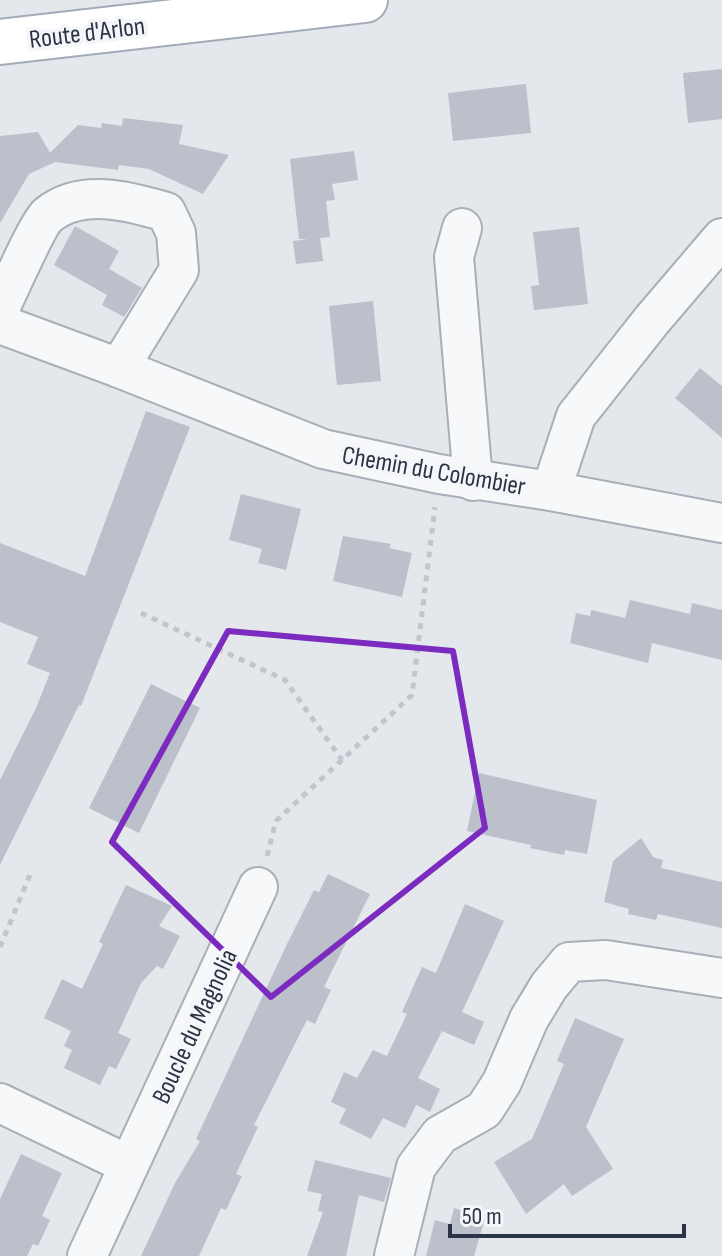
<svg xmlns="http://www.w3.org/2000/svg" width="722" height="1256" font-family="'Sofia Sans Condensed',sans-serif">
	<style>
		.building { fill: #bbc0ca }
		.lines { fill: none; stroke-linecap: round; stroke-linejoin: round }
		.minor-casing { stroke: #a9aeb7; stroke-width: 42 }
		.major-casing { stroke: #a3abb8; stroke-width: 48 }
		.path { stroke: #c2c5cb; stroke-width: 5; stroke-dasharray: 6 6; stroke-linecap: butt }
		.minor { stroke: #f7f8fa; stroke-width: 38 }
		.major { stroke: #fff; stroke-width: 44 }
		.marked { fill: none; stroke: #7b2cbf; stroke-width: 6; stroke-linejoin: round }
		.labels { text-anchor: middle; stroke-width: 8; stroke-linejoin: round; paint-order: stroke }
		.street-label { font-size: 26px; fill: #2b3445; stroke: #f4f6f9 }
	</style>
	<rect width="100%" height="100%" fill="#e4e7ec"/>
	<g class="building">
		<path d="M722,69V119L688,123L683,73Z"/>
		<path d="M526,84L531,133L453,141L448,93Z"/>
		<path d="M123,118L183,125L179,144L229,155L203,194L149,169L119,165L118,170L55,162L29,174L0,223V136L38,132L50,153L78,125L101,128L102,123L122,126Z"/>
		<path d="M354,151L358,180L332,184L335,200L326,201L330,237L320,238L323,261L296,264L293,241L308,239H299L290,159Z"/>
		<path d="M75,226L119,251L109,269L142,288L124,317L102,305L107,295L54,265Z"/>
		<path d="M579,227L588,304L534,310L531,286L539,285L533,232Z"/>
		<path d="M373,301L381,381L337,385L329,306Z"/>
		<path d="M700,368L722,386V438L675,398Z"/>
		<path d="M146,411L190,427L81,706L79,705L0,865V780L36,708L50,673L27,664L38,637L0,622V543L85,576Z"/>
		<path d="M241,494L301,509L286,570L258,563L262,549L229,540Z"/>
		<path d="M343,536L391,544L389,548L412,553L402,597L333,581Z"/>
		<path d="M630,600L690,614L692,603L722,610V660L652,643L648,663L570,643L576,613L590,616L591,610L625,618Z"/>
		<path d="M151,684L200,708L139,833L89,808Z"/>
		<path d="M479,773L597,800L587,854L565,850L564,855L530,848L531,845L467,831Z"/>
		<path d="M641,838L653,857L663,860L661,868L722,882V928L658,914L656,920L628,914L629,909L604,902L613,861Z"/>
		<path d="M328,874L370,894L324,987L331,990L315,1024L307,1020L254,1125L258,1127L236,1174L242,1176L226,1210L221,1208L199,1256H141L175,1183L200,1141L196,1139L287,944L314,890L319,892Z"/>
		<path d="M126,885L172,906L159,926L180,936L163,969L157,966L141,983L118,1033L131,1039L116,1069L109,1066L100,1085L64,1068L72,1050L64,1046L71,1031L44,1018L62,979L82,989L103,944L99,942Z"/>
		<path d="M465,904L504,921L462,1012L484,1022L474,1045L442,1031L418,1078L440,1089L430,1112L416,1105L405,1128L383,1118L371,1139L339,1123L346,1109L331,1102L344,1072L357,1078L373,1050L387,1056L407,1014L402,1012L422,967L436,973Z"/>
		<path d="M575,1018L624,1039L586,1127L613,1169L572,1196L564,1184L526,1214L494,1162L532,1139L564,1064L557,1061Z"/>
		<path d="M21,1154L62,1173L42,1216L50,1220L38,1246L33,1244L27,1256H0V1199Z"/>
		<path d="M315,1160L391,1178L384,1202L359,1195L346,1256H307L323,1212L318,1211L322,1194L307,1191Z"/>
		<path d="M454,1208L485,1218L474,1256H426L435,1220L450,1224Z"/>
	</g>
	<g class="lines">
		<g class="minor-casing">
			<g id="minor">
				<path d="M462,228L454,257L473,481"/>
				<path d="M0,308C8,292 38,223 48,215C81,188 129,201 166,212L176,233L179,270L119,368"/>
				<path d="M0,324L119,368L323,449L439,474L551,491L722,523"/>
				<path d="M551,491L576,416L652,320L722,238"/>
				<path d="M0,1103L129,1165"/>
				<path d="M87,1256L258,887"/>
				<path d="M394,1256L416,1167L440,1135L484,1110L502,1082L529,1019L549,986L569,962L606,960L722,978"/>
			</g>
		</g>
		<g class="major-casing">
			<path id="major" d="M0,42L365,0"/>
		</g>
		<g class="path">
			<path d="M141,613L285,680L342,760"/>
			<path d="M267,856L276,821L412,695L435,507"/>
			<path d="M0,947L32,870"/>
		</g>
		<use href="#minor" class="minor"/>
		<use href="#major" class="major"/>
	</g>
	<path class="marked" d="M228,631L453,651L485,828L271,997L112,842Z"/>
	<g class="labels">
		<g class="street-label">
			<text transform="translate(87 32) rotate(-7)" y="9">Route d'Arlon</text>
			<text transform="translate(434 470) rotate(10)" y="9">Chemin du Colombier</text>
			<text transform="translate(194 1026) rotate(-65)" y="9">Boucle du Magnolia</text>
		</g>
	</g>
	<path d="M450 1224v12h234v-12" fill="none" stroke="#2b3445" stroke-width="4"/>
	<text x="462" y="1224" font-size="24" fill="#2b3445" stroke="#f4f6f9" stroke-width="6" paint-order="stroke">50 m</text>
</svg>
